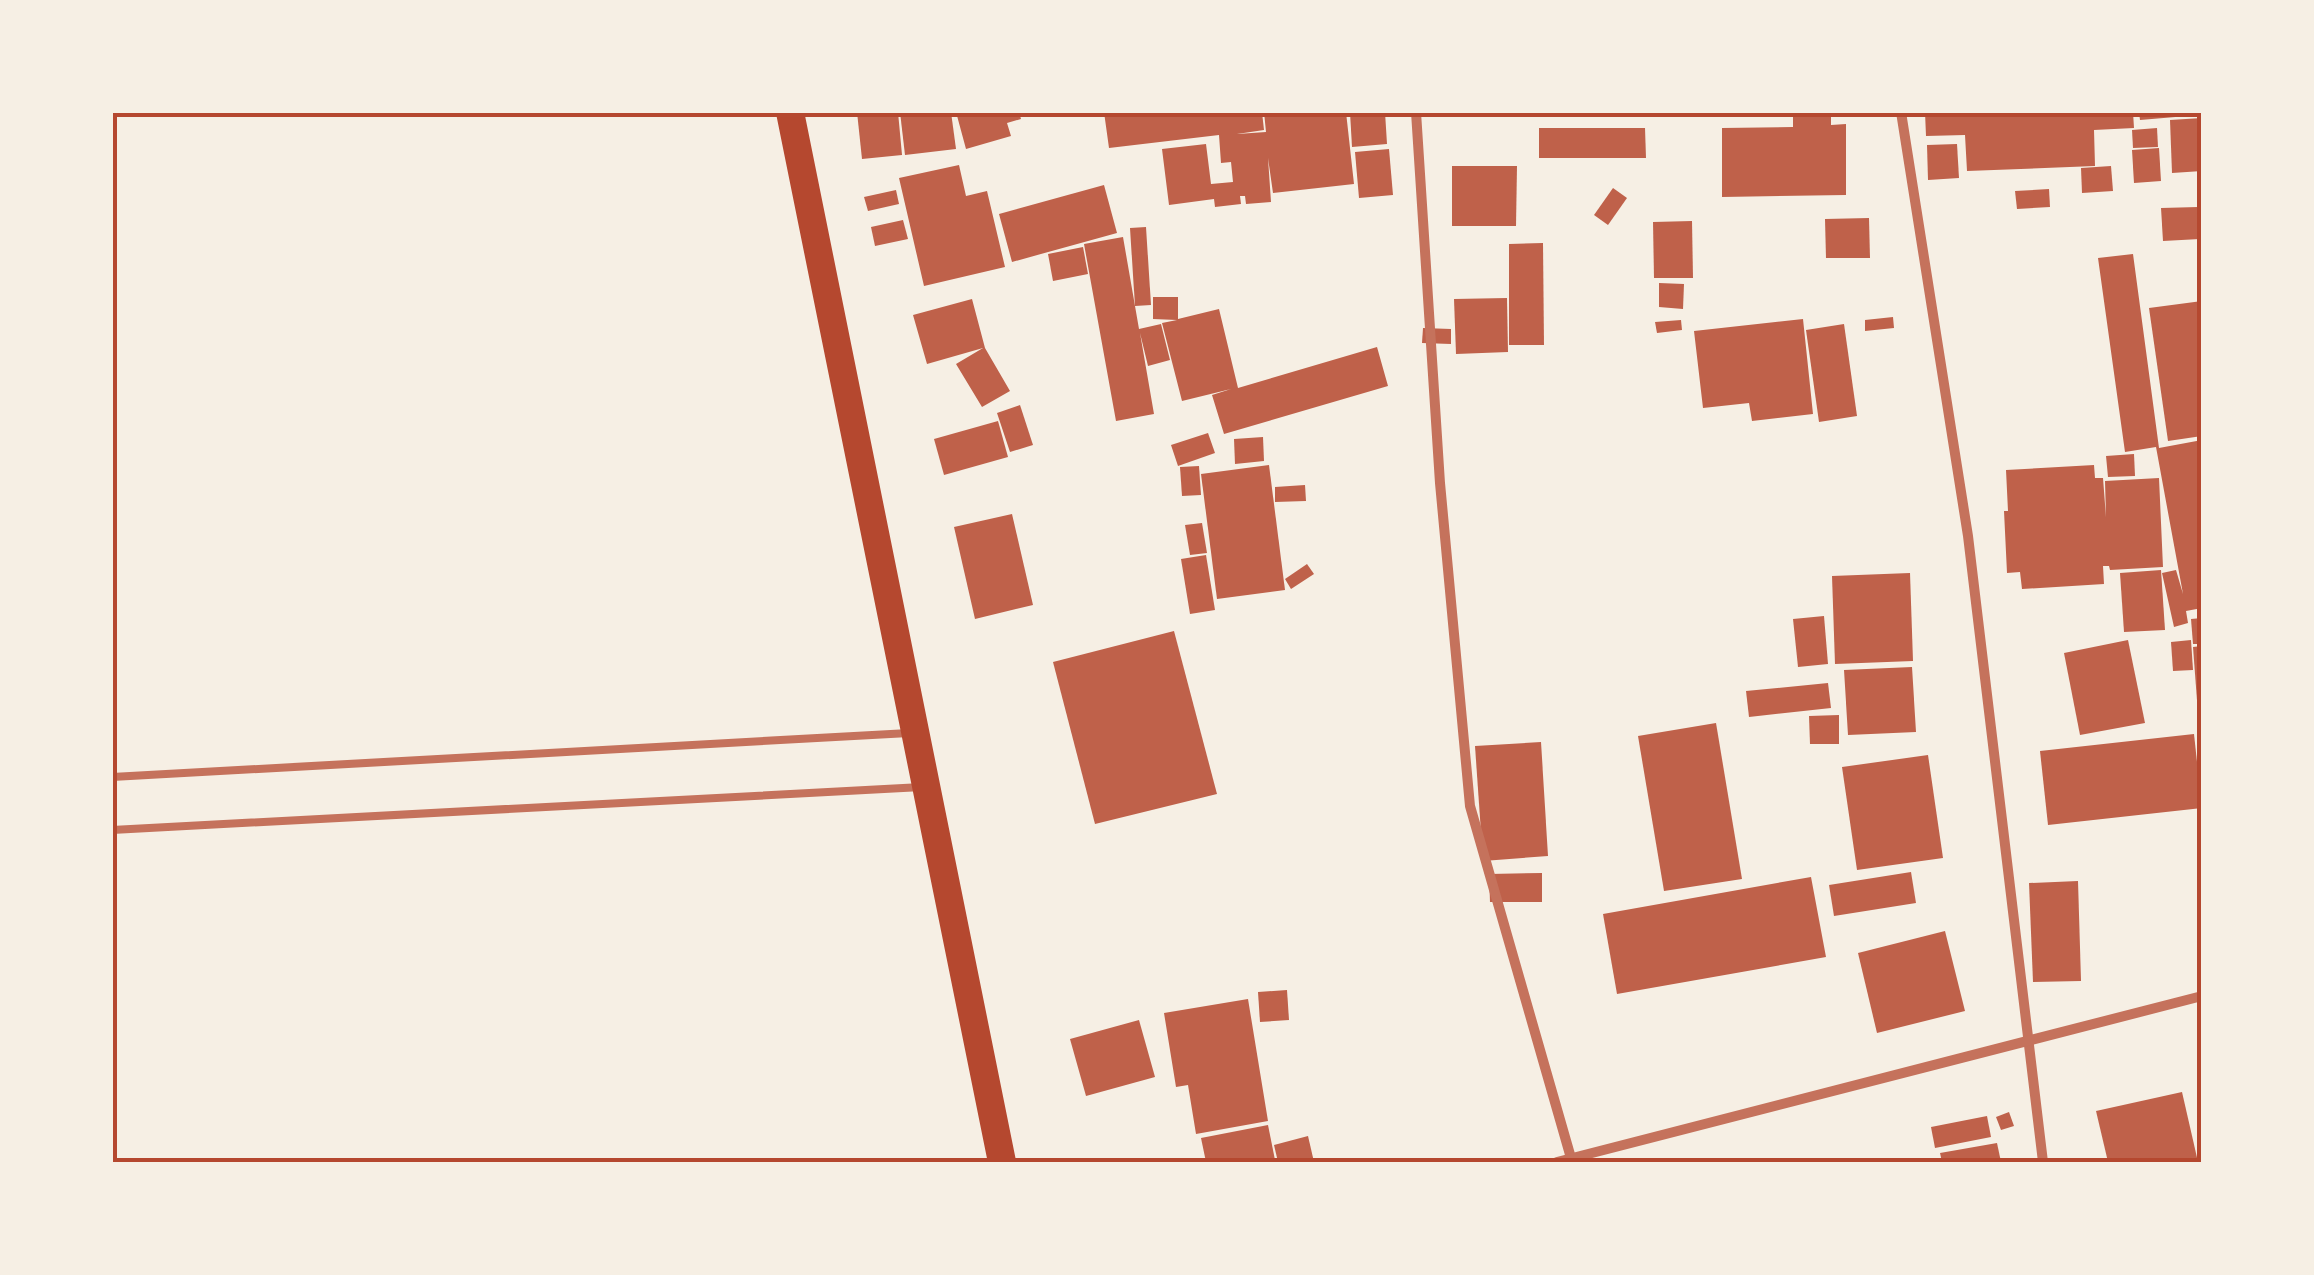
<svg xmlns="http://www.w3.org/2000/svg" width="2314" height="1275" font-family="Georgia,serif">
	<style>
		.building { fill: #bf614a }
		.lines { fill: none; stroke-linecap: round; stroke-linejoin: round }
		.service { stroke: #c5725c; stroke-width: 8 }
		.minor { stroke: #c5725c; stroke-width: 10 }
		.trunk { stroke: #b5482f; stroke-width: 28 }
		.neatline { fill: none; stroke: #b5482f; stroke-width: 4 }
	</style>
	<rect width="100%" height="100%" fill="#f6efe4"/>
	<g class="building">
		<path d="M857,112H898L902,155L862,159Z"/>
		<path d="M900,112H951L956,149L905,155Z"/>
		<path d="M956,112H1019L1021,119L1007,123L1011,136L966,149Z"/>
		<path d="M1104,112H1262L1264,130L1237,134L1266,132L1264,112H1346L1354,184L1273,193L1268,158L1271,202L1246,204L1245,196H1240L1241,204L1215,207L1214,199L1169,205L1162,149L1206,144L1211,184L1233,182L1231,162L1221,163L1219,135L1109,148Z"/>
		<path d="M1350,112H1385L1387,144L1352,147Z"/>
		<path d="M1925,112H2133L2134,128L2094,130L2095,166L1967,171L1965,135L1926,136Z"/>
		<path d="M2139,112H2199V115L2140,120Z"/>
		<path d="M1793,117H1831V125L1846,124V195L1722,197V128L1793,127Z"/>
		<path d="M2202,118V171L2172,173L2170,120Z"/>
		<path d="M1539,128H1645L1646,158H1539Z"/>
		<path d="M2157,128L2158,147L2133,148L2132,130Z"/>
		<path d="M1957,144L1959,178L1928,180L1927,145Z"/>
		<path d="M2159,148L2161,181L2134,183L2132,150Z"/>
		<path d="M1389,149L1393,195L1359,198L1355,152Z"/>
		<path d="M959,165L966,196L987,191L1005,267L924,286L899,178Z"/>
		<path d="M1452,166H1517L1516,226H1452Z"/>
		<path d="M2111,166L2113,191L2082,193L2081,168Z"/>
		<path d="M1104,185L1117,233L1012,262L999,214Z"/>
		<path d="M1613,188L1627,198L1608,225L1594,215Z"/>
		<path d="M2049,189L2050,207L2017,209L2015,191Z"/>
		<path d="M896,190L899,204L868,211L864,197Z"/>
		<path d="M2198,207L2200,239L2163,241L2161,208Z"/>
		<path d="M1869,218L1870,258H1826L1825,219Z"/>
		<path d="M903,220L908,239L875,246L871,227Z"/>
		<path d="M1692,221L1693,278H1654L1653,222Z"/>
		<path d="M1146,227L1151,305L1135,306L1130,228Z"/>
		<path d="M1123,237L1139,329L1161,324L1170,360L1148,366L1140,333L1154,414L1116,421L1084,244Z"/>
		<path d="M1543,243L1544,345H1509V244Z"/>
		<path d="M1083,247L1088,274L1053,281L1048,254Z"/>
		<path d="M2133,254L2159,448L2202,440V608L2186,611L2188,623L2174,627L2162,573L2176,570L2183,594L2156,447L2125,452L2098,258Z"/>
		<path d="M1659,283L1684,284L1683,309L1659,307Z"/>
		<path d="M1153,297H1178V319L1219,309L1238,388L1377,347L1388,386L1224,434L1212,395L1231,389L1182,401L1162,323L1177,320L1153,319Z"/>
		<path d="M1507,298L1508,352L1456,354L1454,299Z"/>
		<path d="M972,299L985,348L1010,391L982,407L956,364L983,348L927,364L913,315Z"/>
		<path d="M2202,301V436L2168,441L2149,308Z"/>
		<path d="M1893,317L1894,328L1865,331V320Z"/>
		<path d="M1803,319L1813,414L1752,421L1749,403L1703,408L1694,331Z"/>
		<path d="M1681,320L1682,330L1657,333L1655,322Z"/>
		<path d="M1844,324L1857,416L1819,422L1806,330Z"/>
		<path d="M1423,328L1451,329V344L1422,343Z"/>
		<path d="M1020,405L1033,445L1010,452L997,413Z"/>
		<path d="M998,421L1008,457L944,475L934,439Z"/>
		<path d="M1208,433L1215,453L1178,466L1171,445Z"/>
		<path d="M1263,437L1264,461L1235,464L1234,439Z"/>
		<path d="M2134,454L2135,476L2108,477L2106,456Z"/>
		<path d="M1269,465L1285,590L1217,599L1201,474Z"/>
		<path d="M2094,465L2095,478H2103L2106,517L2105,481L2159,478L2163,567L2110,570L2109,566H2103L2104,584L2022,589L2020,572L2007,573L2004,511H2008L2006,470Z"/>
		<path d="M1199,466L1201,495L1182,496L1180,467Z"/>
		<path d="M1305,485L1306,501L1275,502V487Z"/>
		<path d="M1012,514L1033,605L975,619L954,527Z"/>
		<path d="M1202,523L1207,553L1190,555L1185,525Z"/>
		<path d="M1206,555L1215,610L1190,614L1181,559Z"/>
		<path d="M1307,564L1314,574L1291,589L1285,579Z"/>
		<path d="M2161,570L2165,630L2124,632L2120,573Z"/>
		<path d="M1910,573L1913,661L1835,664L1832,576Z"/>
		<path d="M1824,616L1828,664L1798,667L1793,619Z"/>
		<path d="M2202,618V644H2193L2191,619Z"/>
		<path d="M1174,631L1217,794L1095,824L1053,662Z"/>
		<path d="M2128,640L2145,723L2080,735L2064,653Z"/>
		<path d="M2191,640L2193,670L2173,671L2171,642Z"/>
		<path d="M2202,646V727H2199L2193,647Z"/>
		<path d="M1912,667L1916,732L1848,735L1844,670Z"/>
		<path d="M1828,683L1831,708L1749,717L1746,691Z"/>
		<path d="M1839,715V744H1810L1809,716Z"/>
		<path d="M1716,723L1742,879L1664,891L1638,736Z"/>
		<path d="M2194,734L2202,808L2048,825L2040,751Z"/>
		<path d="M1541,742L1548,856L1483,861L1475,746Z"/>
		<path d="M1928,755L1943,858L1857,870L1842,767Z"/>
		<path d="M1911,872L1916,903L1834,916L1829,885Z"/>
		<path d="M1542,873V902H1490L1489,874Z"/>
		<path d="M1811,877L1826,957L1617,994L1603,914Z"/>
		<path d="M2078,881L2081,981L2033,982L2029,883Z"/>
		<path d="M1945,931L1965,1011L1877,1033L1858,953Z"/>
		<path d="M1287,990L1289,1020L1260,1022L1258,992Z"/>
		<path d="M1248,999L1268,1121L1196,1134L1188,1085L1176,1087L1164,1013Z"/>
		<path d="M1139,1020L1155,1077L1086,1096L1070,1039Z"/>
		<path d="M2182,1092L2198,1162H2108L2096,1111Z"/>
		<path d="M2009,1112L2014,1126L2001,1130L1996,1117Z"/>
		<path d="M1987,1116L1991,1137L1935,1148L1931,1127Z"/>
		<path d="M1268,1125L1275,1160L1206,1162L1201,1138Z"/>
		<path d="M1308,1136L1314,1162H1278L1274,1145Z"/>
		<path d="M1997,1143L2001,1162H1942L1940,1153Z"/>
	</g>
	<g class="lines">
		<g class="service">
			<path d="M112,777L909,733"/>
			<path d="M112,830L922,787"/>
		</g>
		<g class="minor">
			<path d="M1416,112L1440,483L1470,806L1571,1158"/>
			<path d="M1901,112L1968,536L2043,1162"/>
			<path d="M1557,1162L2202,996"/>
		</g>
		<path class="trunk" d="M790,112L1002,1162"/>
	</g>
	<rect width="2314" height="1275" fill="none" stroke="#f6efe4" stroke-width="230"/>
	<rect x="115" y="115" width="2084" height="1045" class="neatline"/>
</svg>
